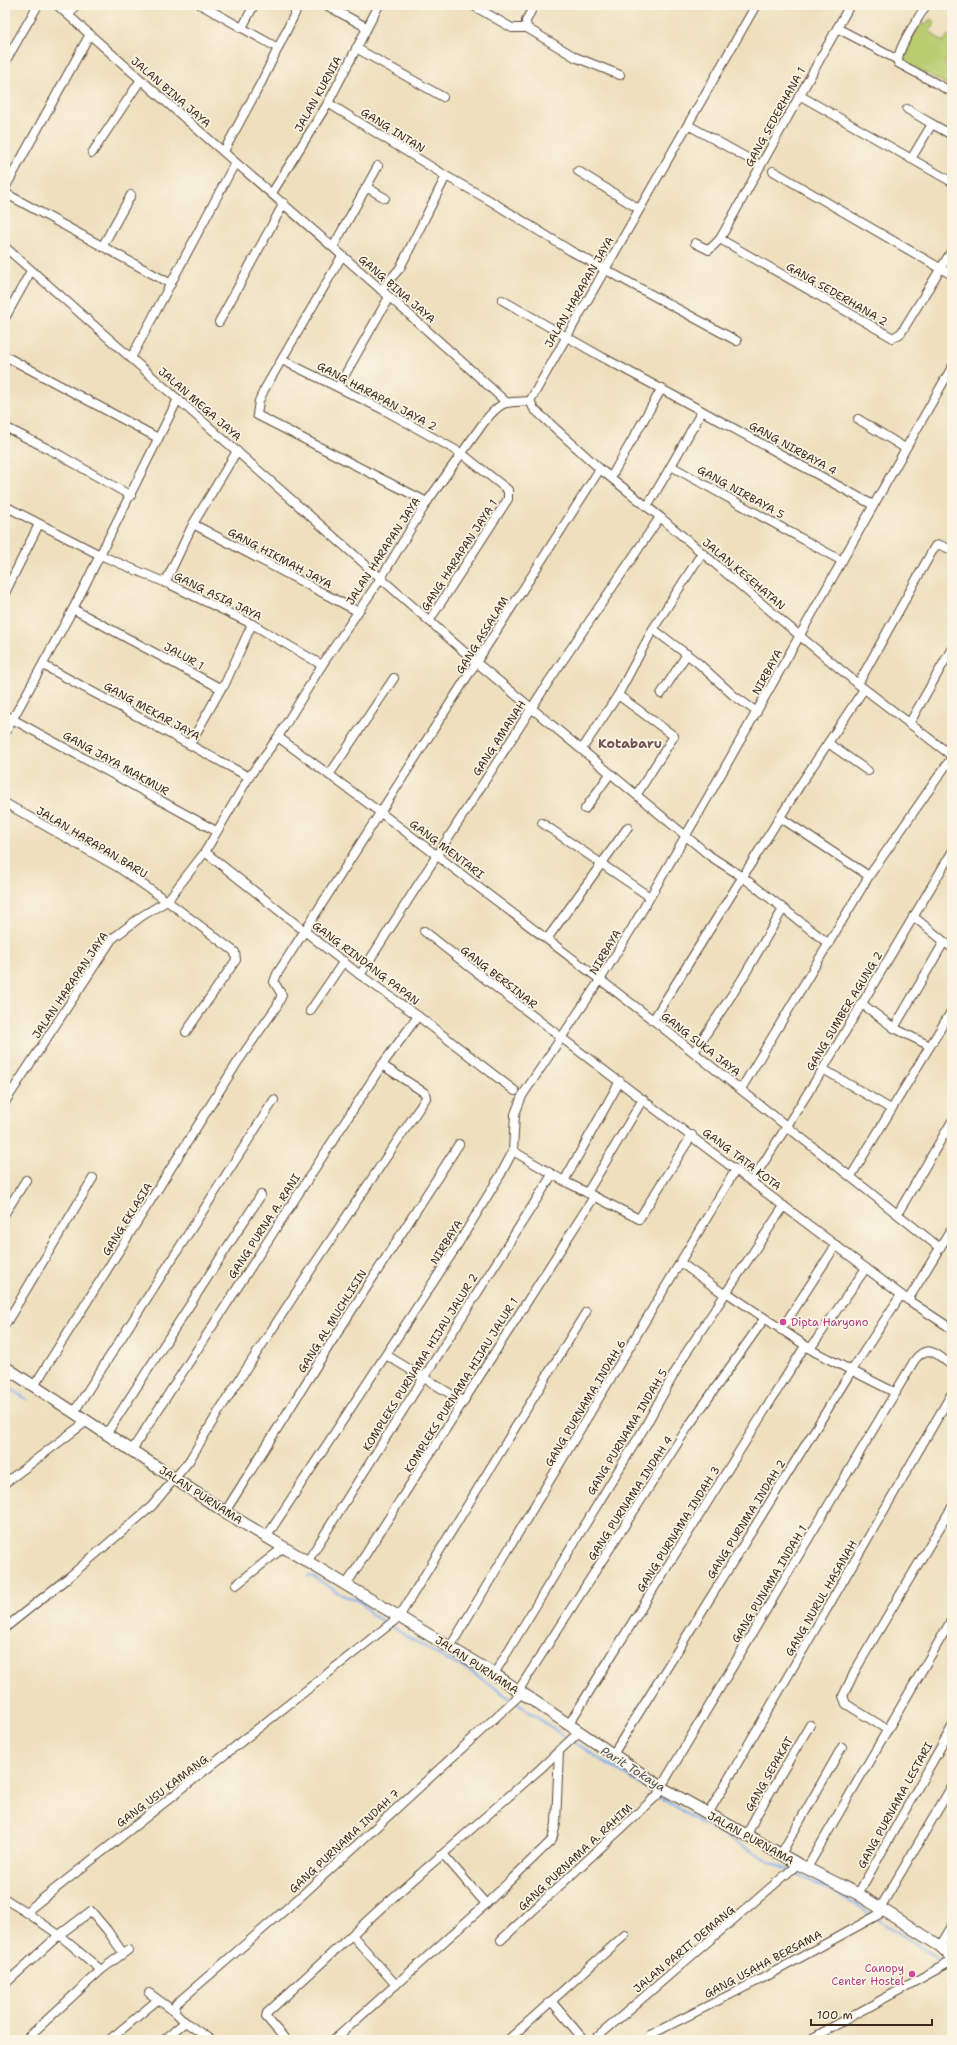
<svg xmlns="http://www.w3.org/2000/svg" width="957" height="2045" font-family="'Shantell Sans',sans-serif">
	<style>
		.green { fill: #b9cc70; stroke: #7a7b47 }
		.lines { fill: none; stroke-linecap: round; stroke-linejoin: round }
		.stream { stroke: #81b1ec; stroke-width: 2.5 }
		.street-casing { stroke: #564536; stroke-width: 10 }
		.secondary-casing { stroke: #564536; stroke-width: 13 }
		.street { stroke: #fff; stroke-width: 8 }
		.secondary { stroke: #fff; stroke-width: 11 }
		.hotel-dot { fill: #d1479c; stroke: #fcf5e5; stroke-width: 1.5 }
		.labels { text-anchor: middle; stroke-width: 3.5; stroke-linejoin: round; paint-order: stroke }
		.street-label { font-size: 11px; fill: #3b2a1e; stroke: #fcf5e5 }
		.hotel-label { font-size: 11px; fill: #b23c85; stroke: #fcf5e5; text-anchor: start }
		.water-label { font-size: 12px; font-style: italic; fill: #50525c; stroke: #fcf5e5 }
		.quarter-label { font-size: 13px; font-weight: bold; fill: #735456; stroke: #fcf5e5 }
	</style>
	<rect width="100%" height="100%" fill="#fcf5e5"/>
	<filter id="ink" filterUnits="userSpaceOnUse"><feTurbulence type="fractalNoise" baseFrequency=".025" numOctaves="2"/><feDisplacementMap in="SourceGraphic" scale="8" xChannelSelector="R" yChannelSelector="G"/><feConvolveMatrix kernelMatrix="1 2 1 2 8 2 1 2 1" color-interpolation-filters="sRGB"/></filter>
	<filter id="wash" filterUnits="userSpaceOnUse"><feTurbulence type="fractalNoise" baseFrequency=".012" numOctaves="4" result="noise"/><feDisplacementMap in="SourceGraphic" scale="16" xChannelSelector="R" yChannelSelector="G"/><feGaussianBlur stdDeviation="0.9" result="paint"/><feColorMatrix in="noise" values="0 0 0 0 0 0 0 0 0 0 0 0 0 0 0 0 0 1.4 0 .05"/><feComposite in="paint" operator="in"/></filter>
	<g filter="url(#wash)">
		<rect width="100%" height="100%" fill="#eedfbd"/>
		<path class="green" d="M930,19L935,22L930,31L943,42L948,35L952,38V47L944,65L950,69L948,75L952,78V87L900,60L921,23L926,25Z"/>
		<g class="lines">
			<g class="stream">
				<path d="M5,1385L26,1399"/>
				<path d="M308,1576L314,1577L342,1595L361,1602L372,1615L445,1659L469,1670L564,1736L701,1823L777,1865L840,1895L925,1950L952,1970"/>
			</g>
		</g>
	</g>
	<g filter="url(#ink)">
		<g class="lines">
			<g class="street-casing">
				<g id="street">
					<path d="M57,5C205,139 359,266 506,402"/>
					<path d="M201,5L278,48"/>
					<path d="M326,5L366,27"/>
					<path d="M472,5L512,28H527"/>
					<path d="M534,5L526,21L527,28L575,57L620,75"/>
					<path d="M926,5C919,18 896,49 898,63L952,92"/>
					<path d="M69,15L75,5"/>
					<path d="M242,28L254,5"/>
					<path d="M837,28L898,60"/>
					<path d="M356,48L443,97"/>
					<path d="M5,62L38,5"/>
					<path d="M799,95L952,182"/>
					<path d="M328,103L446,176L489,200L571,251L737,341"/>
					<path d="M907,109L932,124L911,159"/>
					<path d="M932,124L952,135"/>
					<path d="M688,125L760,165"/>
					<path d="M224,151L262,81L299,5"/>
					<path d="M92,153L140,81"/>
					<path d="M578,171L639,209"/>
					<path d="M773,171L952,275"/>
					<path d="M366,187L385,198"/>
					<path d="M5,188L90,34"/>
					<path d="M5,193L171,284"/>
					<path d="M272,193L328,103L379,5"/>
					<path d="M720,239L893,338L901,333L952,250"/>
					<path d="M695,243L709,250L720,239L850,5"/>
					<path d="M5,247L477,663L710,856L744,878L829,944"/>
					<path d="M102,247L131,195"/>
					<path d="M333,247L378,166"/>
					<path d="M342,256L264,390L259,401L257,415L427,502"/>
					<path d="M381,290L400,268L446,176"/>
					<path d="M502,300L602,357L702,411L671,466"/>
					<path d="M5,318L31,271"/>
					<path d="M219,322L284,203"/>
					<path d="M5,356L158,438"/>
					<path d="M131,358L235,163"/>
					<path d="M282,360L384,410L461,453L508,490V499L429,621"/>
					<path d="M338,387L389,297"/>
					<path d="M530,401L534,409L600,469L660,517L800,636L858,684L952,756"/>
					<path d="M702,411L873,505"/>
					<path d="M858,419L905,448"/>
					<path d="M5,427L58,454L131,496"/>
					<path d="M611,477L662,388"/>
					<path d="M5,506L100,555L171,585L252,624L322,665"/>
					<path d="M647,507L671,466L842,561"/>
					<path d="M193,524L357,611"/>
					<path d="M165,583L193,524L237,451"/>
					<path d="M5,593L39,524"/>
					<path d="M73,609L218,687L224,686L252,624"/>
					<path d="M653,629L697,662L733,695L757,712"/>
					<path d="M43,665L249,777"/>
					<path d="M858,684L935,546L940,545L952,550"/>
					<path d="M661,694L687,654"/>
					<path d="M618,695L674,736L637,794"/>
					<path d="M5,715L216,831"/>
					<path d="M909,724L952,648"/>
					<path d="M5,733L73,609L178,399"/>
					<path d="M278,737L381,813L653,1020L940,1248"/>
					<path d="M828,743L868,771"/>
					<path d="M190,744L222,687"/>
					<path d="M582,749L618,695L653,629L702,553"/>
					<path d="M329,775L394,678"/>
					<path d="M5,803L119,868L167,901L235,952L236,960L186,1032"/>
					<path d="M585,809L610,774"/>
					<path d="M542,823L650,897"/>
					<path d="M205,852L360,975L418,1016L515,1091"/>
					<path d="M869,876L952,757"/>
					<path d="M913,916L952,948"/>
					<path d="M424,931C583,1057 746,1177 908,1300L952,1329"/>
					<path d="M547,939L628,827"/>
					<path d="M360,975L549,681L660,517"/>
					<path d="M861,1003L894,1028L930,1046"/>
					<path d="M310,1011L344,961"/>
					<path d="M653,1020L802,782L864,689"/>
					<path d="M894,1028L944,942"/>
					<path d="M694,1052L741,981L783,909"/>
					<path d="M823,1069L891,1109"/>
					<path d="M741,1089L869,876L781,818"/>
					<path d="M5,1102L112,939L142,916L167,901L205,852L249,777L278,737L322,665L381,578L427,502L484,422C501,401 504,402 530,401L756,5"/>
					<path d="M513,1151L564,1181L620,1081"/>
					<path d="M851,1176L952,1010"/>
					<path d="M564,1181L639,1219L692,1135"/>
					<path d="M752,1181L823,1069L952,852"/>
					<path d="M587,1193L643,1099"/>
					<path d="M5,1213L26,1180"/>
					<path d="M898,1213L952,1121"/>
					<path d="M681,1263L724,1294"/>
					<path d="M726,1292L815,1352L896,1393"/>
					<path d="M908,1300L952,1228"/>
					<path d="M5,1325L93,1178"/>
					<path d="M781,1330L836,1245"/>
					<path d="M810,1349L866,1268"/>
					<path d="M386,1355L464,1402"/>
					<path d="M34,1386L237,1063L277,1006L282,995L274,982L277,974L600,469"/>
					<path d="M74,1412L274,1100"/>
					<path d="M107,1433L261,1195"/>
					<path d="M132,1450L382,1065L418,1016"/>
					<path d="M5,1483L87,1421"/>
					<path d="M225,1512L329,1346L459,1144"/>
					<path d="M267,1536L455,1249L501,1174L513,1151L515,1114L522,1096L600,980L632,928L707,799L952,367"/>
					<path d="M307,1562L552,1175"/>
					<path d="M236,1585L284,1547"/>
					<path d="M346,1585L594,1197"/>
					<path d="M5,1628L70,1576L152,1506L175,1478L189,1461L219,1411L314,1265L426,1098L425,1093L382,1065"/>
					<path d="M450,1647L736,1169"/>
					<path d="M494,1674L646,1425L684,1356L784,1206"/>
					<path d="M518,1691L688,1427L764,1319"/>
					<path d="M569,1724L805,1346"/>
					<path d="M888,1730L846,1704L843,1696L856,1669L952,1507"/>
					<path d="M612,1756L852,1370L901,1295"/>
					<path d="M661,1787L914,1361C928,1342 938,1355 952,1366"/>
					<path d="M708,1814L952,1393"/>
					<path d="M747,1835L756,1816L810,1725"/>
					<path d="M443,1854L486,1904"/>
					<path d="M781,1854L842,1747"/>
					<path d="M807,1868L952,1619"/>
					<path d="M858,1894L952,1727"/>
					<path d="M5,1899L26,1912"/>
					<path d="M880,1908L952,1786"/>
					<path d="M352,1935L396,1985"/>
					<path d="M501,1940L664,1789"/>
					<path d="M940,1946L952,1926"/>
					<path d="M101,1970L59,1935L91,1911L107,1930L123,1953"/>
					<path d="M5,1984L59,1935L26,1912L399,1617L586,1312"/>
					<path d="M149,1993L175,2012"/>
					<path d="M551,2001L584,2040"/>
					<path d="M650,2035L767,1976L885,1911"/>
					<path d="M25,2040L101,1970L128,1950"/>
					<path d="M109,2040L154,2003"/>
					<path d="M164,2040L185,2022"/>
					<path d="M211,2040L185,2022L175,2012L176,2004L300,1897L521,1694"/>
					<path d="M286,2040L266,2017L267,2013L381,1908L540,1769L579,1732"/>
					<path d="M334,2040L486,1904L552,1840L556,1824L559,1750"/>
					<path d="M508,2040L625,1935"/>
					<path d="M594,2040L798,1864"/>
					<path d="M809,2040L952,1961"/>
				</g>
			</g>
			<g class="secondary-casing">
				<path id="secondary" d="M5,1367L225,1512L494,1674L664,1789L798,1864L858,1894L940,1946L952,1957"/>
			</g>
			<use href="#street" class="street"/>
			<use href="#secondary" class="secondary"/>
		</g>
	</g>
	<g class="hotel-dot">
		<circle cx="783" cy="1322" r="4"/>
		<circle cx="912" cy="1974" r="4"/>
	</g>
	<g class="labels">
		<g class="street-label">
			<text transform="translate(171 92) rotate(41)" y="4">JALAN BINA JAYA</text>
			<text transform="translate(318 94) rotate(-61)" y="4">JALAN KURNIA</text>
			<text transform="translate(775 117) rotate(-61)" y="4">GANG SEDERHANA 1</text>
			<text transform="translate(393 130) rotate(32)" y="4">GANG INTAN</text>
			<text transform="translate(397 289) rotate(41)" y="4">GANG BINA JAYA</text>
			<text transform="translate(579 292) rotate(-60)" y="4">JALAN HARAPAN JAYA</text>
			<text transform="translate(837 294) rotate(30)" y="4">GANG SEDERHANA 2</text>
			<text transform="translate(377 396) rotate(28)" y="4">GANG HARAPAN JAYA 2</text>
			<text transform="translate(200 404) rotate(41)" y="4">JALAN MEGA JAYA</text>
			<text transform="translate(793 448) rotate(29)" y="4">GANG NIRBAYA 4</text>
			<text transform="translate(741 492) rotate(29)" y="4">GANG NIRBAYA 5</text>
			<text transform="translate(383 551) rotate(-57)" y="4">JALAN HARAPAN JAYA</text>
			<text transform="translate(459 555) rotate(-57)" y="4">GANG HARAPAN JAYA 1</text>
			<text transform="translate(280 558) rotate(28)" y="4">GANG HIKMAH JAYA</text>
			<text transform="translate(744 574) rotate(40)" y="4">JALAN KESEHATAN</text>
			<text transform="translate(218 596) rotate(26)" y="4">GANG ASIA JAYA</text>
			<text transform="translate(482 635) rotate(-58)" y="4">GANG ASSALAM</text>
			<text transform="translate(184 656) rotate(29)" y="4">JALUR 1</text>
			<text transform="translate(767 672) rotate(-61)" y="4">NIRBAYA</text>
			<text transform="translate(152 711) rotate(29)" y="4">GANG MEKAR JAYA</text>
			<text transform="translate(499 738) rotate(-57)" y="4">GANG AMANAH</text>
			<text transform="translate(116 763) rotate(29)" y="4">GANG JAYA MAKMUR</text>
			<text transform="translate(92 842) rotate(31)" y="4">JALAN HARAPAN BARU</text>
			<text transform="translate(447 849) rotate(37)" y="4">GANG MENTARI</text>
			<text transform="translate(605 952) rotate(-59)" y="4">NIRBAYA</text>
			<text transform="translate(366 963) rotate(37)" y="4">GANG RINDANG PAPAN</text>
			<text transform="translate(499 977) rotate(38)" y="4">GANG BERSINAR</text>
			<text transform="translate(70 985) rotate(-56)" y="4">JALAN HARAPAN JAYA</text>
			<text transform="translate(844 1011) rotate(-59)" y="4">GANG SUMBER AGUNG 2</text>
			<text transform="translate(701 1044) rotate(38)" y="4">GANG SUKA JAYA</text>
			<text transform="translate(742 1159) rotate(37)" y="4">GANG TATA KOTA</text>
			<text transform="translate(127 1219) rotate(-58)" y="4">GANG EKLASIA</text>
			<text transform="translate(264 1226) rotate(-57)" y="4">GANG PURNA A. RANI</text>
			<text transform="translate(446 1242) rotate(-58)" y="4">NIRBAYA</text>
			<text transform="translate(332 1321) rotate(-58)" y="4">GANG AL MUCHLISIN</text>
			<text transform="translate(420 1362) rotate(-58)" y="4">KOMPLEKS PURNAMA HIJAU JALUR 2</text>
			<text transform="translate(461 1385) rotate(-58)" y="4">KOMPLEKS PURNAMA HIJAU JALUR 1</text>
			<text transform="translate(585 1403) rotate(-59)" y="4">GANG PURNAMA INDAH 6</text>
			<text transform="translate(627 1432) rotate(-59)" y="4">GANG PURNAMA INDAH 5</text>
			<text transform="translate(201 1495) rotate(33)" y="4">JALAN PURNAMA</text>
			<text transform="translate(630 1498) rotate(-57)" y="4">GANG PURNAMA INDAH 4</text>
			<text transform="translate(746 1519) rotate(-58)" y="4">GANG PURNMA INDAH 2</text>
			<text transform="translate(678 1529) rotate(-58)" y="4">GANG PURNAMA INDAH 3</text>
			<text transform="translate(769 1584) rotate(-59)" y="4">GANG PUNAMA INDAH 1</text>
			<text transform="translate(821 1598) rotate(-60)" y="4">GANG NURUL HASANAH</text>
			<text transform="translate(477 1665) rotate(33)" y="4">JALAN PURNAMA</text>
			<text transform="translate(769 1774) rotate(-60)" y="4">GANG SEPAKAT</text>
			<text transform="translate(162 1791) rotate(-37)" y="4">GANG USU KAMANG</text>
			<text transform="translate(895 1805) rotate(-61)" y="4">GANG PURNAMA LESTARI</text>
			<text transform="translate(751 1838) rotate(29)" y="4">JALAN PURNAMA</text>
			<text transform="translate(344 1841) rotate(-43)" y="4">GANG PURNAMA INDAH 7</text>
			<text transform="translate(575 1857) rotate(-43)" y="4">GANG PURNAMA A. RAHIM</text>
			<text transform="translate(684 1949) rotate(-40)" y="4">JALAN PARIT DEMANG</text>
			<text transform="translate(763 1964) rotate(-28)" y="4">GANG USAHA BERSAMA</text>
		</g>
		<g class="hotel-label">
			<text x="791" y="1326">Dipta Haryono</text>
			<text x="904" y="1972" text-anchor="end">Canopy<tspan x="904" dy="13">Center Hostel</tspan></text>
		</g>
		<g class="water-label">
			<text transform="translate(633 1769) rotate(32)" y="4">Parit Tokaya</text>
		</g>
		<g class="quarter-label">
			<text x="630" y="748">Kotabaru</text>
		</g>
	</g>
	<rect width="957" height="2045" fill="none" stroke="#fcf5e5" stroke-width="20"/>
	<path d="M811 2019v6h121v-6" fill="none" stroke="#3b2a1e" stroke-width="2"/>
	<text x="817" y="2019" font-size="12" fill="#3b2a1e" stroke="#fcf5e5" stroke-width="3" paint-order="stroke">100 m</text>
</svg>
